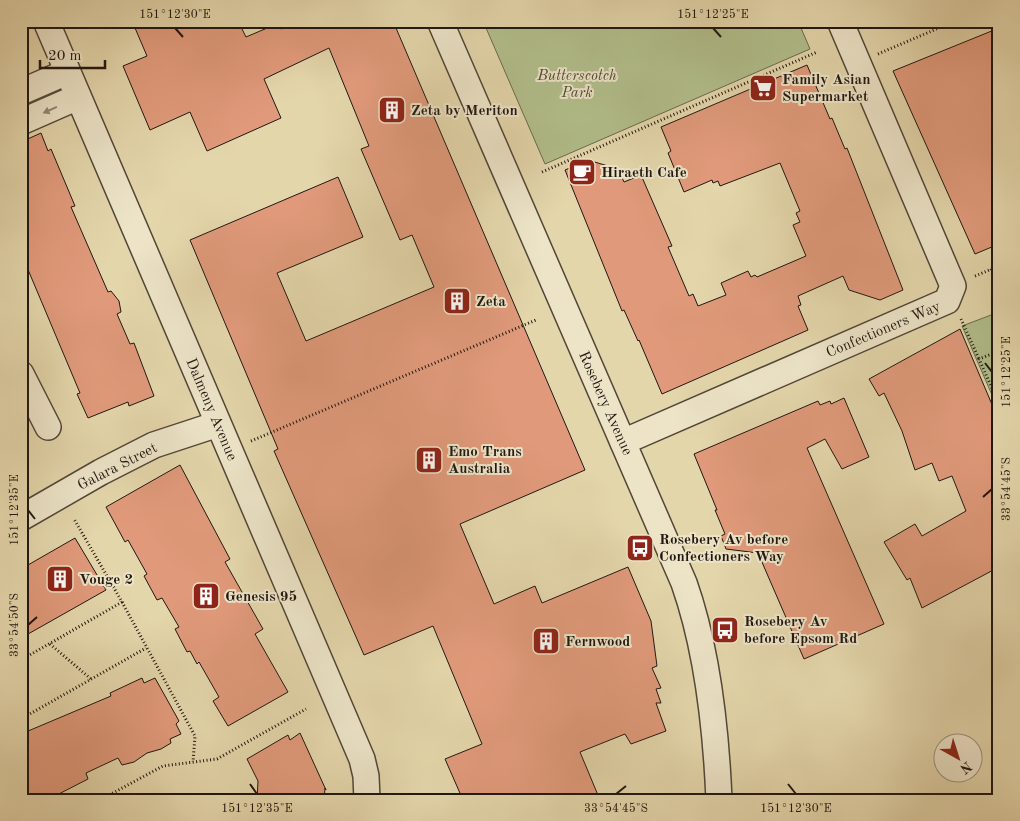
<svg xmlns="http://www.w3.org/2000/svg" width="1020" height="821" font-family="'Old Standard TT',serif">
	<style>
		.green { fill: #b1be8b; stroke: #686a4e }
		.building { fill: #e09a7b; stroke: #201710 }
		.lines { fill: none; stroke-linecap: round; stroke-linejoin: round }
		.minor-casing { stroke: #514737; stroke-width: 28 }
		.path { stroke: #201710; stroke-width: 3; stroke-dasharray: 1 2.5; stroke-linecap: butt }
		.minor { stroke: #ede4c8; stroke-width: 25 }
		.oneway { fill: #918875 }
		.ticks { fill: none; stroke: #201710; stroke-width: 2 }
		.labels { text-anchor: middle; stroke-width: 4; stroke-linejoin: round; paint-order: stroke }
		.park-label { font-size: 15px; font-style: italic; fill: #4c4935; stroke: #ede4c8 }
		.poi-label { font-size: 15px; font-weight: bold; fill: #201710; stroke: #ede4c8; text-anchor: start }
		.street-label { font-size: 15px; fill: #201710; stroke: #ede4c8 }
		.neatline { fill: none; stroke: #201710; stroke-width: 2 }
		.ticks-label { font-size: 12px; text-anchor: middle; fill: #201710 }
	</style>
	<rect width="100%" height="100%" fill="#e4d6ab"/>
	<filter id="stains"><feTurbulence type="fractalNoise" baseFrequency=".004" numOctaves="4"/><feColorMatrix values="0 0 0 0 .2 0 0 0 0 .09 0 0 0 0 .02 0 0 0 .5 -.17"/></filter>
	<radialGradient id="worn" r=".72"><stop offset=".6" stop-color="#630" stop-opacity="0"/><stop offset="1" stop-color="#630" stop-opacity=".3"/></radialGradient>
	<g class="green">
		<path d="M483,21H798L810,49L545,164Z"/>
		<path d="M999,312V411L962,326Z"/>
	</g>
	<g class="building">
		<path d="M132,21H238L246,37L279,23L281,29L299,21H393L585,470L460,524L494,604L535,586L542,603L628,567L651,621L657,666L652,668L661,688L656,689L661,703H656L666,731L631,744L625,734L580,752L600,800H463L445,759L482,744L433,626L364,655L274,451L278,449L190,240L338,177L363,237L277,273L306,341L434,287L412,235L400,240L361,149L369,146L329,48L264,79L281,118L207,151L190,112L150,130L123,66L147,56Z"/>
		<path d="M999,28V244L975,254L893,71Z"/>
		<path d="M807,65L830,119L832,118L845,149L847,148L903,290L880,300L849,290L843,276L798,296L801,305L798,306L808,330L662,394L639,340L638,341L624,310L622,311L565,170L588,160L618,169L624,182L641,175L672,246L668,247L689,296L693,294L698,306L726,295L721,283L748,271L751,277L755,275L757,277L806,256L793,225L800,222L796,213L800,211L780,163L720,186L718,181L713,183L712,180L684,192L668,153L671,151L661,127Z"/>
		<path d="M41,133L48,151L51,149L75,206L71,207L108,292L111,291L119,301L121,312L117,314L130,344L134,343L154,396L129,406L128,402L88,418L77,394L80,393L21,253V142Z"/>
		<path d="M960,329L999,421V567L922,608L910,578L907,580L884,542L915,524L922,536L966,511L952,476L939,481L932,463L915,470L902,431L884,393L879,396L869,379Z"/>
		<path d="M844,398L869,457L842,469L825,439L807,448L884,624L804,659L758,553L726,549L721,536L725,534L715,510H717L694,454L818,401L820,405L830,401L831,404Z"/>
		<path d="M180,465L230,559L225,562L263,629L255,634L288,692L228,726L213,701L219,697L199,662L197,664L190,651L187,652L175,629L179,627L162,598L157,600L144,576L147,574L128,540L125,542L106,507Z"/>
		<path d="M75,538L106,590L21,638V569Z"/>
		<path d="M142,678L144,683L155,678L179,721L176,724L181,734L170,739L171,743L161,749L147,753L134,762L122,765L118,758L86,773L88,779L51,798L21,800V734L111,696L110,693Z"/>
		<path d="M300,733L326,790L325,788L324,800H257L258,781L247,759L288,735L290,740Z"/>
	</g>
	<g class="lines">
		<g class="minor-casing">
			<g id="minor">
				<path d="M46,21L362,759L366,776L367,800"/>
				<path d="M440,21L684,583C708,651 716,728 719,800"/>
				<path d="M21,92L67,72"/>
				<path d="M21,122L78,97"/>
				<path d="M21,374L48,427"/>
				<path d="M623,442L947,301L953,286L840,21"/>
				<path d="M21,518L101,472L154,445L218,424"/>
			</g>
		</g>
		<g class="path">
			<path d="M878,54L955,21"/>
			<path d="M542,172L817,52"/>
			<path d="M991,269L999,288"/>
			<path d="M975,276L999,266"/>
			<path d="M961,319L979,359"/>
			<path d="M999,351L979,359L999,404"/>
			<path d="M251,441L536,320"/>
			<path d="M122,602L195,736L193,762"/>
			<path d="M50,644L91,679"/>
			<path d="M21,660L122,602L74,519"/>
			<path d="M21,719L146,648"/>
			<path d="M100,800L163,766L217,759L306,709"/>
		</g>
		<use href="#minor" class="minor"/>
	</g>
	<defs><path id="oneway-solid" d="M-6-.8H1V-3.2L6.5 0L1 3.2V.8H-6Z" transform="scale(1.25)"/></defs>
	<use class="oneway" href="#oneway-solid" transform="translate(50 110) rotate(156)"/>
	<path class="ticks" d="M175,28L183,37M713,28L721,37M985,363L992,372M983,497L992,489M28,510L35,519M28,625L37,617M250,784L257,794M788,784L796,794M616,794L626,786"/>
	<defs>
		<g id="supermarket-square" transform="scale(1.4375)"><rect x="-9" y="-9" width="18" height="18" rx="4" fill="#8f2418" stroke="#ede4c8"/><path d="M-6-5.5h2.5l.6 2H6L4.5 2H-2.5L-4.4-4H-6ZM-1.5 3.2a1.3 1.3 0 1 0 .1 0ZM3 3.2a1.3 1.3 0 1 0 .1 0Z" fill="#fff"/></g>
		<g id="building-square" transform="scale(1.4375)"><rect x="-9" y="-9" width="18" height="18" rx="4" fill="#8f2418" stroke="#ede4c8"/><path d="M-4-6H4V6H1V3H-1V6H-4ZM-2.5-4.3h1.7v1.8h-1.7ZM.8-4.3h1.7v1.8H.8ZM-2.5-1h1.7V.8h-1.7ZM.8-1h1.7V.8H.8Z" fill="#fff"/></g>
		<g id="cafe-square" transform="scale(1.4375)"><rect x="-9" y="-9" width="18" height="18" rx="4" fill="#8f2418" stroke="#ede4c8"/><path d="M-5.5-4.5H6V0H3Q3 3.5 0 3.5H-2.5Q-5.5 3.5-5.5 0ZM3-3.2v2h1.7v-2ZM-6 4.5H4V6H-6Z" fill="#fff"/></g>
		<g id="bus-square" transform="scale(1.4375)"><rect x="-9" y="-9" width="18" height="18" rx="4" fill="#8f2418" stroke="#ede4c8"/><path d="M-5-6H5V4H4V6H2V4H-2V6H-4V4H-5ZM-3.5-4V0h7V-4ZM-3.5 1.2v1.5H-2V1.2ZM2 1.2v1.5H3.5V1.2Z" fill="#fff"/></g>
	</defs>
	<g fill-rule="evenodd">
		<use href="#supermarket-square" x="763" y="88"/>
		<use href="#building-square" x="392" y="110"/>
		<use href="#cafe-square" x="582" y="172"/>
		<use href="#building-square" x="457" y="301"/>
		<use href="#building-square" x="429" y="460"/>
		<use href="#bus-square" x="640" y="548"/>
		<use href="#building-square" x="60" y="579"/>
		<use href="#building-square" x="206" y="596"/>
		<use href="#bus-square" x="725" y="630"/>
		<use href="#building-square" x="546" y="641"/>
	</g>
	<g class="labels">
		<g class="park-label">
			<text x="577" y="80">Butterscotch<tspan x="577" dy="17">Park</tspan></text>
		</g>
		<g class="poi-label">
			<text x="782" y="84">Family Asian<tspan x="782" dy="17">Supermarket</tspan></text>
			<text x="411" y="115">Zeta by Meriton</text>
			<text x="601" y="177">Hiraeth Cafe</text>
			<text x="476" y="306">Zeta</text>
			<text x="448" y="456">Emo Trans<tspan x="448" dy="17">Australia</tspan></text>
			<text x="659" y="544">Rosebery Av before<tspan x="659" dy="17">Confectioners Way</tspan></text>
			<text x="79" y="584">Vouge 2</text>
			<text x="225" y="601">Genesis 95</text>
			<text x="744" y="626">Rosebery Av<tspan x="744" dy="17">before Epsom Rd</tspan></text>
			<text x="565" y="646">Fernwood</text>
		</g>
		<g class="street-label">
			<text transform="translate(883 329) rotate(-23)" y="5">Confectioners Way</text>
			<text transform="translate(606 403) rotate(66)" y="5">Rosebery Avenue</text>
			<text transform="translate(212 409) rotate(67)" y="5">Dalmeny Avenue</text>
			<text transform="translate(117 466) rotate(-27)" y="5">Galara Street</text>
		</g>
	</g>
	<rect width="1020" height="821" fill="none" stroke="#e4d6ab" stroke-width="55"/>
	<g transform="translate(958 758) rotate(141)"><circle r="24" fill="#ede4c8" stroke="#9b927e"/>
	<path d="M0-4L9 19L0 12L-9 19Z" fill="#8f2418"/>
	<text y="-8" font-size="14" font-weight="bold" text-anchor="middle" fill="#201710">N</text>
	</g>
	<path d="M40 60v8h65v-8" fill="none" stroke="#201710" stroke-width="2.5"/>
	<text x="48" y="60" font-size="15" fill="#201710" stroke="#ede4c8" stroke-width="4" paint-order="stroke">20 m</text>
	<rect x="28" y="28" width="964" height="766" class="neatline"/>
	<g class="ticks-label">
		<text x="175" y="18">151°12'30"E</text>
		<text x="713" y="18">151°12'25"E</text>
		<text transform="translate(1006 372) rotate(-90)" y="4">151°12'25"E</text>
		<text transform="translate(1006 489) rotate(-90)" y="4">33°54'45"S</text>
		<text transform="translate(14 510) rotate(-90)" y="4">151°12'35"E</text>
		<text transform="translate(14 625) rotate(-90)" y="4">33°54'50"S</text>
		<text x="257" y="812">151°12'35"E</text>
		<text x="616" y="812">33°54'45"S</text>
		<text x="796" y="812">151°12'30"E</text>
	</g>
	<rect width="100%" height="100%" filter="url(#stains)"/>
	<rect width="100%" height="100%" fill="url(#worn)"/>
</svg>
